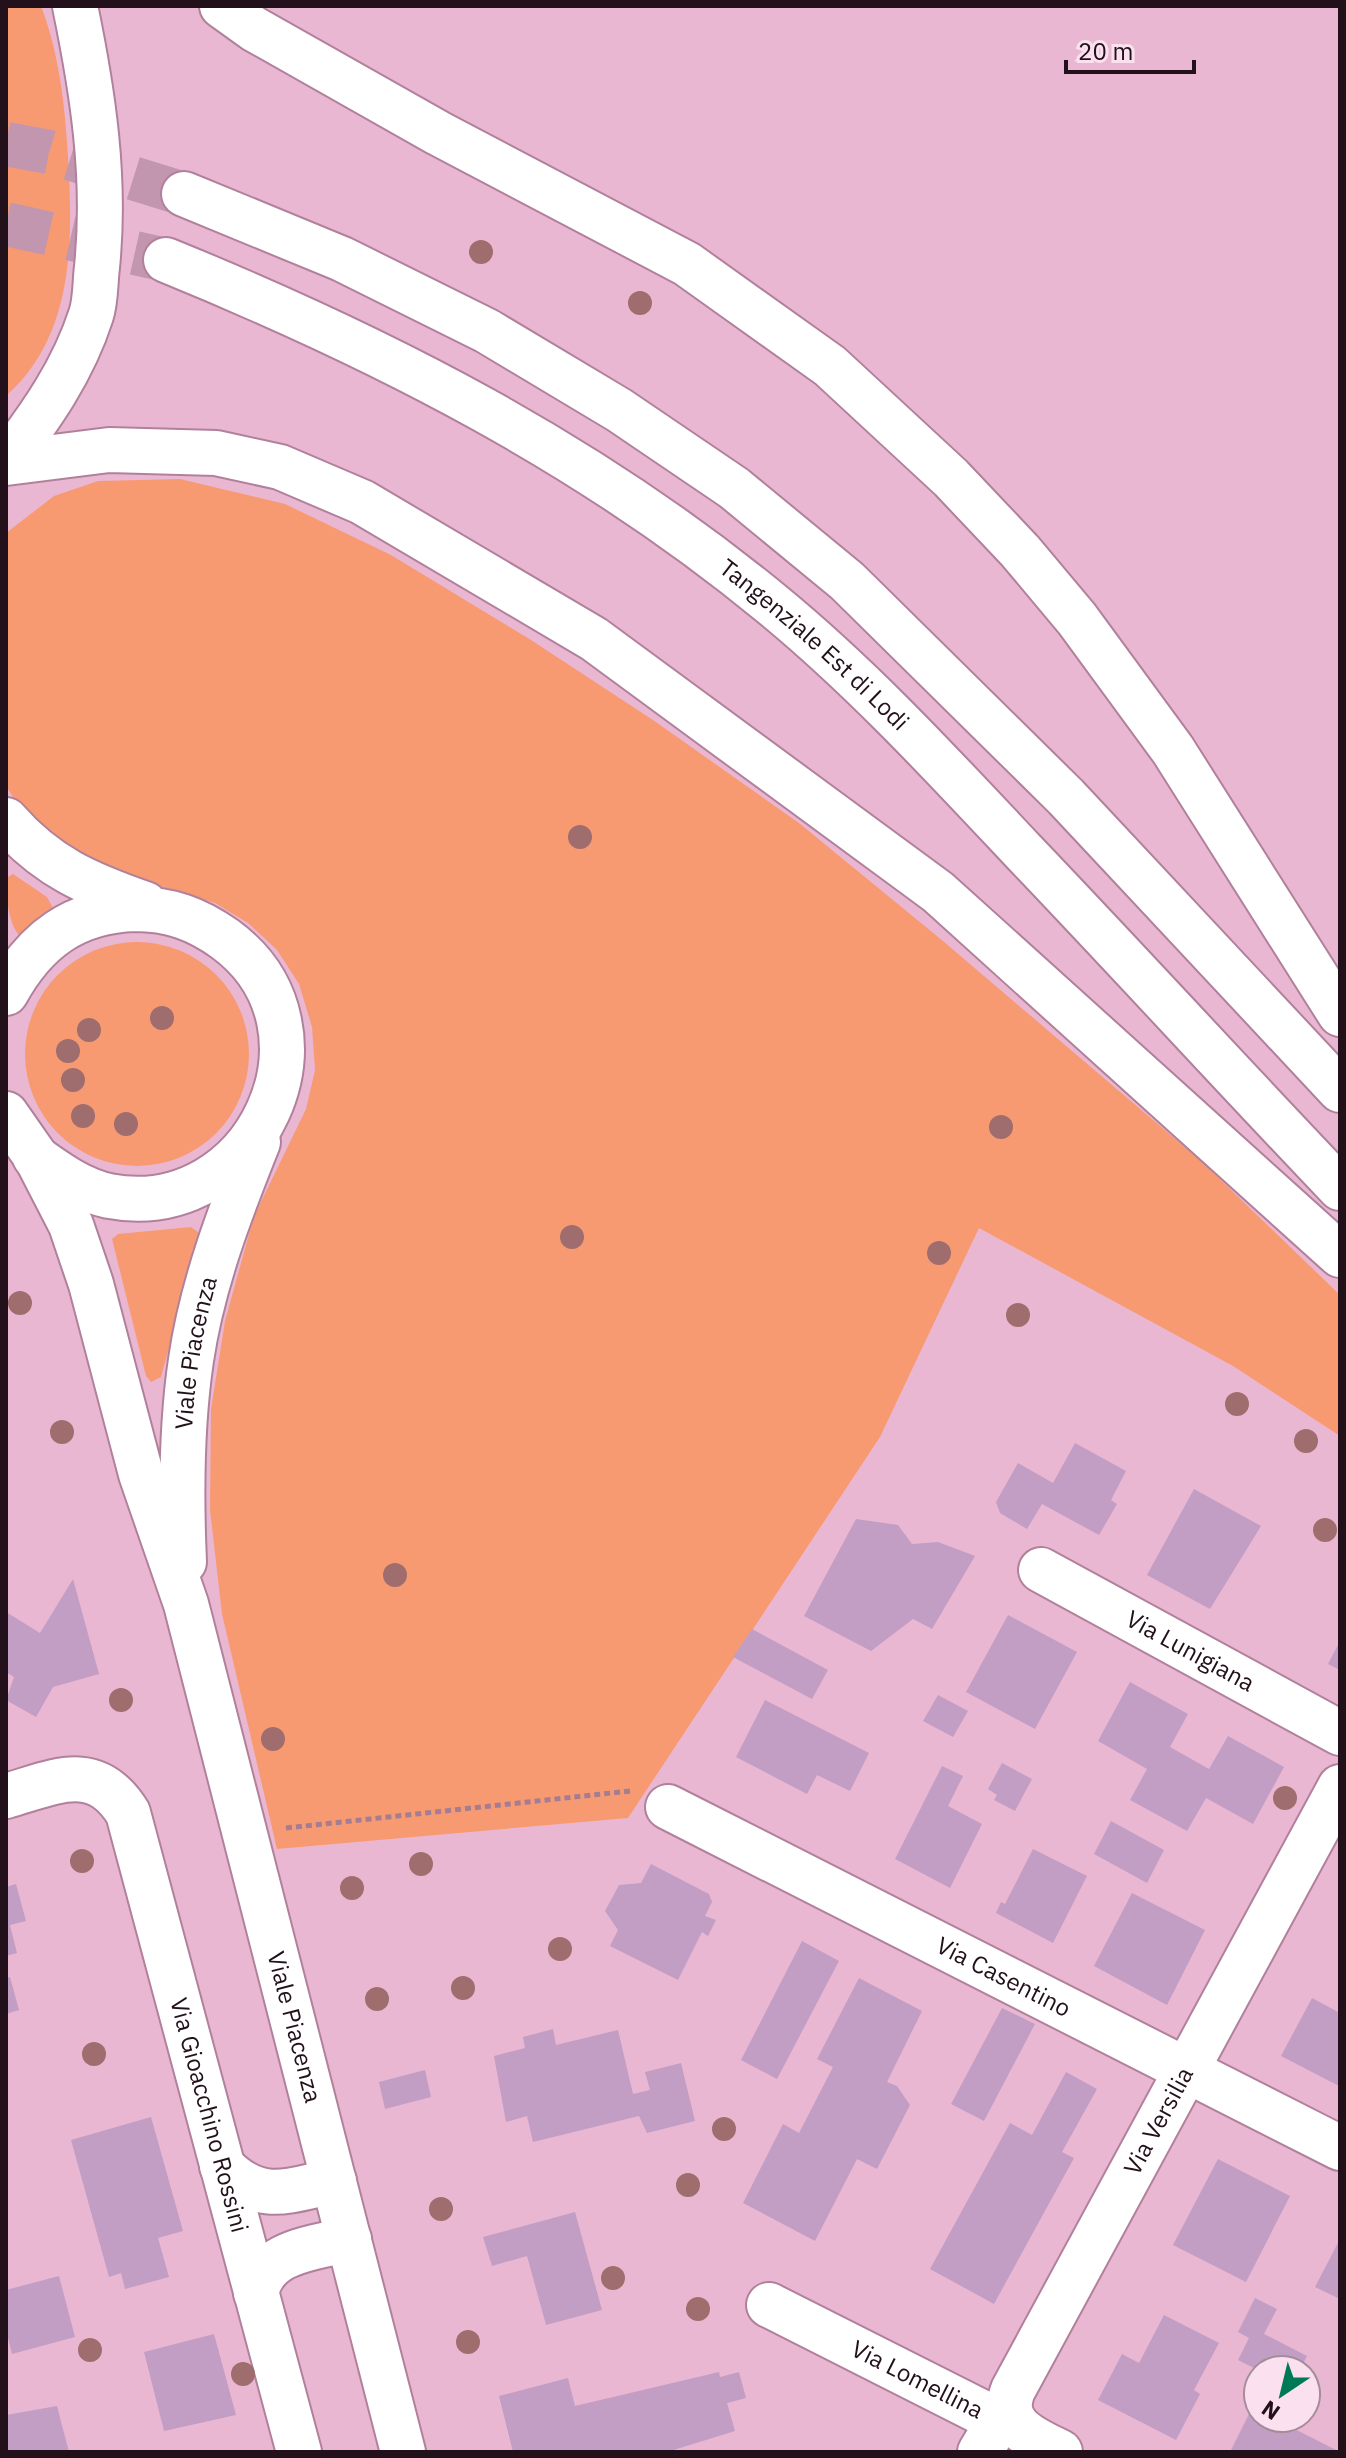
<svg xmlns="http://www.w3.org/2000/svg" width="1346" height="2458" font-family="'IBM Plex Sans',sans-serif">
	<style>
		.green { fill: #f89a71 }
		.building { fill: #c29dc4 }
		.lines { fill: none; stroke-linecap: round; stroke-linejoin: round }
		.highway-tunnel { stroke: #c296ae; stroke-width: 44; stroke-dasharray: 44 22; stroke-linecap: butt }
		.minor-casing { stroke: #b1819c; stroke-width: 48 }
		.major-casing { stroke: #b1819c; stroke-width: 48 }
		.highway-casing { stroke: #b1819c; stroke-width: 48 }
		.path { stroke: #a57d93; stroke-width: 5; stroke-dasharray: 6 4; stroke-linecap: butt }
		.minor { stroke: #fff; stroke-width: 44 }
		.major { stroke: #fff; stroke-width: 44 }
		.highway { stroke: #fff; stroke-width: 44 }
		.tree { fill: #9f6d6d }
		.labels { text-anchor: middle; stroke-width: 6; stroke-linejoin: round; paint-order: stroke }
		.street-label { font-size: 24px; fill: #22101a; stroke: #fbe0ef }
	</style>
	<rect width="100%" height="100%" fill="#eab7d3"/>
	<g class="green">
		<path d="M6,6H41C59,53 65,105 68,156C73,240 75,335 6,396Z"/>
		<path d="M180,479L285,504L391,555L531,640L653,720L799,823L943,941L1200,1160L1340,1295V1436L1233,1366L979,1228L880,1437L628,1818L277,1849L222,1614L210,1510L211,1409L225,1321L254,1216L306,1109L315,1070L312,1027L299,984L277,950L248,923L215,903L111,871L78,854L43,829L13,797L6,786V533L54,496L98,481Z"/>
		<path d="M13,874L47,897L53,908L20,936C8,925 6,894 6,878Z"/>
		<circle cx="137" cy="1054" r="112"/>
		<path d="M191,1227L198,1232V1241L161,1377L151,1382L146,1376L112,1239L118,1234Z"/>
	</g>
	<g class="building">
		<path d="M1075,1443L1126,1471L1111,1500L1117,1504L1099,1535L1042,1504L1027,1529L1000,1513L996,1502L1018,1463L1053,1483Z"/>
		<path d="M1194,1489L1261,1526L1210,1609L1147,1575Z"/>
		<path d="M856,1519L898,1525L912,1544L938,1542L975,1556L932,1629L913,1619L871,1651L804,1616Z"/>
		<path d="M73,1579L99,1674L53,1687L36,1717L6,1700L14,1677L6,1672V1612L40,1633Z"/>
		<path d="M1008,1615L1077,1652L1035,1729L966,1692Z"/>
		<path d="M752,1629L828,1670L812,1699L733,1657Z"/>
		<path d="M1340,1641V1670L1328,1664Z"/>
		<path d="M1130,1682L1188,1714L1170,1747L1209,1769L1228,1736L1284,1767L1253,1824L1206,1798L1187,1831L1130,1800L1147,1769L1098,1741Z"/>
		<path d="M938,1695L968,1711L953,1737L923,1721Z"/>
		<path d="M765,1700L869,1753L850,1791L817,1775L807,1794L736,1757Z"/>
		<path d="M1002,1763L1032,1779L1015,1811L994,1800L997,1795L988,1789Z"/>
		<path d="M942,1766L963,1776L948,1806L982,1824L950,1888L895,1859Z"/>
		<path d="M1111,1821L1164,1850L1147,1883L1094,1854Z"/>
		<path d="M1033,1849L1087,1876L1053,1943L996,1913L1001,1902L1005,1904Z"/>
		<path d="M651,1864L709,1894L712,1902L705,1916L716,1920L708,1936L702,1932L678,1980L610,1946L618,1930L605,1911L619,1885L641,1883Z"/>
		<path d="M16,1884L26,1921L10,1925L17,1953L6,1956V1887Z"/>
		<path d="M1132,1893L1205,1930L1167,2005L1094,1966Z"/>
		<path d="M802,1941L839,1961L777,2079L741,2060Z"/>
		<path d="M10,1977L19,2010L6,2014V1978Z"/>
		<path d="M859,1978L922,2011L887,2082L897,2086L910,2105L877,2169L857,2159L815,2241L743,2203L783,2124L799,2133L833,2067L817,2059Z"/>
		<path d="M1312,1998L1340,2013L1339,2086L1281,2056Z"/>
		<path d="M1002,2008L1035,2024L984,2121L951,2104Z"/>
		<path d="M553,2029L556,2045L618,2030L633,2094L650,2090L645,2072L681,2063L695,2121L647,2133L639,2116L533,2142L527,2116L506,2122L494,2056L525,2048L523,2037Z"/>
		<path d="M425,2070L431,2097L385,2109L379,2082Z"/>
		<path d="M1066,2072L1097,2089L1062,2152L1074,2158L994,2304L930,2269L1010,2123L1032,2135Z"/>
		<path d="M151,2117L183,2231L158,2238L169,2277L125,2289L121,2273L109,2277L71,2140Z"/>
		<path d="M1218,2159L1290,2196L1246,2282L1173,2245Z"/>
		<path d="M575,2212L602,2310L546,2325L527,2256L492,2266L483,2237Z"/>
		<path d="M1340,2239V2299L1315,2287Z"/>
		<path d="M59,2276L75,2337L12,2354L6,2330V2290Z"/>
		<path d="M1255,2298L1277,2309L1264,2334L1307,2356L1300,2370H1258L1238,2360L1249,2338L1238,2332Z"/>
		<path d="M1164,2315L1219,2343L1194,2390L1200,2394L1176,2440L1098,2400L1122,2354L1139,2363Z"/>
		<path d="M214,2334L236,2415L164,2431L144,2352Z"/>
		<path d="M719,2372L720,2377L739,2372L746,2398L727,2403L735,2431L667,2452H513L499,2396L568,2378L575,2406Z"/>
		<path d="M57,2406L69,2452H6V2415Z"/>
		<path d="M1252,2408L1258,2411V2418H1273L1340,2452H1230Z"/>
	</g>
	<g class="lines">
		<g class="highway-tunnel">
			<path d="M6,144L49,152L184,194"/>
			<path d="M6,224L166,260"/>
		</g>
		<g class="minor-casing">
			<g id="minor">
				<path d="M6,820C47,867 88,884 145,904"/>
				<path d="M6,993C35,940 74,911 135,909C170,909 197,919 225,939C347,1028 256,1224 109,1196C81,1190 57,1173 35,1157"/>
				<path id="s1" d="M6,1114L36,1157L71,1225L91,1284L141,1474L186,1604L403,2452"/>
				<path id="s2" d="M184,1562C181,1495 181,1427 191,1360C202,1285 230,1212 258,1142"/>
				<path id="s3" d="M1041,1570L1340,1733"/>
				<path id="s4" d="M6,1796C55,1782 95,1760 128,1813L299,2452"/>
				<path id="s5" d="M668,1807L1340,2148"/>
				<path d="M222,2166C260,2205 287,2191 334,2181"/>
				<path d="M256,2293C265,2250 313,2249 349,2239"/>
				<path id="s6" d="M769,2305L981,2412L996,2417L1010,2416"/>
				<path d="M980,2452L992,2432L1010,2416"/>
				<path id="s7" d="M1060,2452C1034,2439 999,2426 1013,2390L1340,1787"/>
			</g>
		</g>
		<g class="major-casing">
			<path id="major" d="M6,462C41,416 73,371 91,315C96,300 95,282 97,267C106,178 93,93 75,6"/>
		</g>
		<g class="highway-casing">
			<g id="highway">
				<path d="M222,6L254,29L438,133L687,264L830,366L951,478L1020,551L1077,619L1173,750L1340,1014"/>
				<path d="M184,194L342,259L487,331L619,410L734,488L847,581L1066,797L1340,1090"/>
				<path id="s8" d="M166,260C384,349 590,454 773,605C863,679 942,765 1022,850C1129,962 1233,1076 1340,1188"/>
				<path d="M6,463L109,450L216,453L280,467L362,502L594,639L938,892L1340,1255"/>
			</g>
		</g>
		<path class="path" d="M286,1828L630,1791"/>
		<use href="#minor" class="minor"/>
		<use href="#major" class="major"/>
		<use href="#highway" class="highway"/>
	</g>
	<g class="tree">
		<circle cx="481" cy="252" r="12"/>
		<circle cx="640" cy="303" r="12"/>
		<circle cx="580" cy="837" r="12"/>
		<circle cx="162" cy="1018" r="12"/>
		<circle cx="89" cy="1030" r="12"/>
		<circle cx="68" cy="1051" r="12"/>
		<circle cx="73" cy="1080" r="12"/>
		<circle cx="83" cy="1116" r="12"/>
		<circle cx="126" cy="1124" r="12"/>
		<circle cx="1001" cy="1127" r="12"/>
		<circle cx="572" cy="1237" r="12"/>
		<circle cx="939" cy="1253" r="12"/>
		<circle cx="20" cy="1303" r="12"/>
		<circle cx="1018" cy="1315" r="12"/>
		<circle cx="1237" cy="1404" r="12"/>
		<circle cx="62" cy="1432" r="12"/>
		<circle cx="1306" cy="1441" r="12"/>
		<circle cx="1325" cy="1530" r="12"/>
		<circle cx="395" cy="1575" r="12"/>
		<circle cx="121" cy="1700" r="12"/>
		<circle cx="273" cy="1739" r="12"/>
		<circle cx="1285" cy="1798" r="12"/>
		<circle cx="82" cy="1861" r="12"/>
		<circle cx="421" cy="1864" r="12"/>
		<circle cx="352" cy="1888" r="12"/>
		<circle cx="560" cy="1949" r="12"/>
		<circle cx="463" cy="1988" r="12"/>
		<circle cx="377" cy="1999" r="12"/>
		<circle cx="94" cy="2054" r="12"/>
		<circle cx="724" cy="2129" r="12"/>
		<circle cx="688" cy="2185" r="12"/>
		<circle cx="441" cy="2209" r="12"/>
		<circle cx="613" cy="2278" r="12"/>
		<circle cx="698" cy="2309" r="12"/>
		<circle cx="468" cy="2342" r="12"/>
		<circle cx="90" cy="2350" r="12"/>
		<circle cx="243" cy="2374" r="12"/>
	</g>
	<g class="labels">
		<g class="street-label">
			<text dy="8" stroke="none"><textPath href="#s8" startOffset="758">Tangenziale Est di Lodi</textPath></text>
			<text dy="8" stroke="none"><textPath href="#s2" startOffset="210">Viale Piacenza</textPath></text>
			<text dy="8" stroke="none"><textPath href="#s3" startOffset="170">Via Lunigiana</textPath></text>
			<text dy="8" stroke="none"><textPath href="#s5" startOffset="376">Via Casentino</textPath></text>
			<text dy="8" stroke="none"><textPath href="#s1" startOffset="962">Viale Piacenza</textPath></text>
			<text dy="8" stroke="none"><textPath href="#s4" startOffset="450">Via Gioacchino Rossini</textPath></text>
			<text dy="8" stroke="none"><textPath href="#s7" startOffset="394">Via Versilia</textPath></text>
			<text dy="8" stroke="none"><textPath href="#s6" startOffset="166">Via Lomellina</textPath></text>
		</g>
	</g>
	<rect width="1346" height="2458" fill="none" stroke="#22101a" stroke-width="16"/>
	<g transform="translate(1282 2394) rotate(215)"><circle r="38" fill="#fbe0ef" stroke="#a48d9a" stroke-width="2"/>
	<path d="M0-6L14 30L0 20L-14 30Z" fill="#017956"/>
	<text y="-12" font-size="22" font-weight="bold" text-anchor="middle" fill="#22101a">N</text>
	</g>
	<path d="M1066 60v12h128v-12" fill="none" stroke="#22101a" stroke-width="4"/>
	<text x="1078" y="60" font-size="24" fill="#22101a" stroke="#fbe0ef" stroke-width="6" paint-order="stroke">20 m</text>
</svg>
